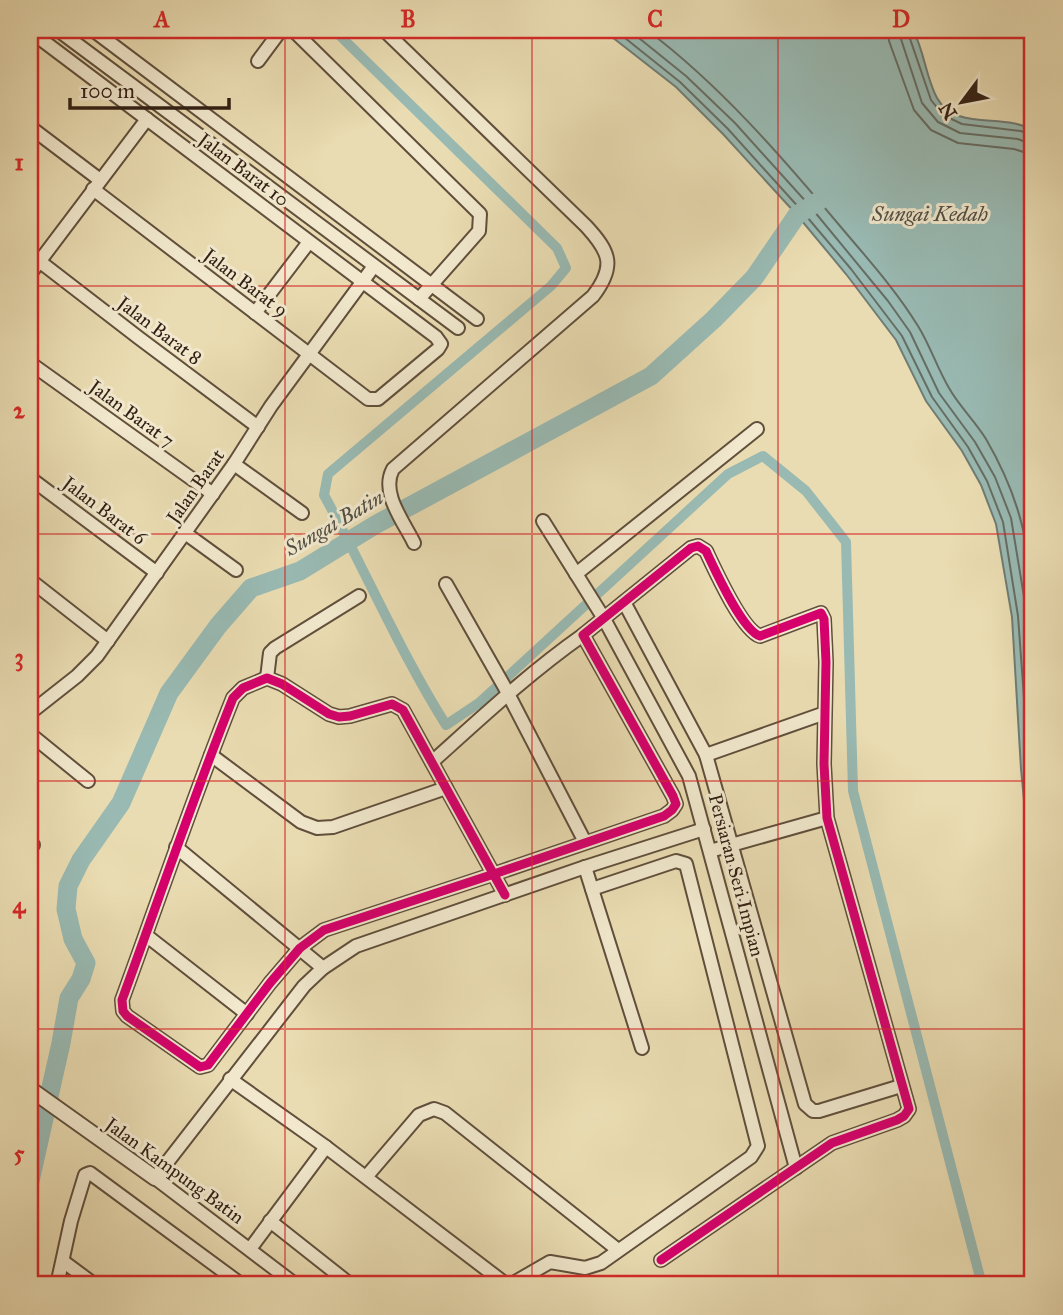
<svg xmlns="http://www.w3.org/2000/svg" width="1063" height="1315" font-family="'IM FELL Great Primer',serif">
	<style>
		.water { fill: #99bab3; stroke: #707c74; stroke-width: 2 }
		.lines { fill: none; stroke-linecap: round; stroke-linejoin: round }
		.shore { stroke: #666d64; stroke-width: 2 }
		.canal { stroke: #99bab3; stroke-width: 10 }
		.river { stroke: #99bab3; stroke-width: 19 }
		.minor-casing { stroke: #604f3c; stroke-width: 16 }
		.tertiary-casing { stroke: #604f3c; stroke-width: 18 }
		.minor { stroke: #f1e8cd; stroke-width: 12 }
		.tertiary { stroke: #f1e8cd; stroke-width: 14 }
		.cycleway-casing { stroke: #f1e8cd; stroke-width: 13 }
		.cycleway { stroke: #d6006c; stroke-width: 9 }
		.grid { fill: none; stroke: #d62828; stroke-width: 2; stroke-opacity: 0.55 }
		.labels { text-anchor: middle; stroke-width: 6; stroke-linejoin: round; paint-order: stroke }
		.street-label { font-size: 19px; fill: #322015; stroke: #f1e8cd }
		.water-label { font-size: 21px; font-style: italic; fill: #514e44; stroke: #f1e8cd }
		.neatline { fill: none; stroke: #d62828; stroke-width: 2.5 }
		.grid-label { font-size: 23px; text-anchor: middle; font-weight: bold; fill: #d62828 }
	</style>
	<rect width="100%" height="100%" fill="#eadcb2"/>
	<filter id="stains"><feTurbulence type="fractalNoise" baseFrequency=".00286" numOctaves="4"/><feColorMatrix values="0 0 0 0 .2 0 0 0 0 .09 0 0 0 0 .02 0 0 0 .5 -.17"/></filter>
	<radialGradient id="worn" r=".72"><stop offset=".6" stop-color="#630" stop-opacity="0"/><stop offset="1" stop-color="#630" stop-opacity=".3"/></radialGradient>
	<path class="water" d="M603,30H913C924,50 926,78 937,98C956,132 1006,112 1033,131V862L1026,821L1021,769L1012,617L996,524L981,485L962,451L926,401L896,340L846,274L797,215L723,134L676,87Z"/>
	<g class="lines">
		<g class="shore">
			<path d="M615,30L680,82L728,129L802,211L851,269L902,336L932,397L968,447L987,481L1003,522L1018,616L1033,821"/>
			<path d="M629,30L686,76L735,123L809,205L888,301L910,332L939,393L975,442L995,477L1011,518L1027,615L1033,708"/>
			<path d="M647,30C720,85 781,156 840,226C867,258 896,290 918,326C930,345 937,368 949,388C959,406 975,421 986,439C1015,489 1025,527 1033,584"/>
			<path d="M888,30L889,41L914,110L931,130L958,143L1014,149L1033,155"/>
			<path d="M898,30L922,103L938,122L960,133L1018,139L1033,145"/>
			<path d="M907,30L931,100L943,115L962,124L1021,131L1033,136"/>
		</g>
		<g class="canal">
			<path d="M334,30L557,248L566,268L551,286L328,474L324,495C366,572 400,652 446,725L479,703L728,474L763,456L806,491L846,542L853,791L982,1285"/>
			<path d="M550,1285H559"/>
		</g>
		<path class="river" d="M30,1181L61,1043L69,998L81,979L86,963L73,939L66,909L68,886L81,860L121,803L169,693L218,626L251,588L300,571L375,525L651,376L714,319L754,278L797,215L819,201"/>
		<g class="minor-casing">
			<g id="minor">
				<path d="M58,30L458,328"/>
				<path d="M93,30L477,319"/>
				<path d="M293,30L480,214L479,231L419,299"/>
				<path d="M384,30L586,226C610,252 616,266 593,296L393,469C380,493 404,522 414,543"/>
				<path d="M30,31L436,337L441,344L438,349L378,399H368L93,189"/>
				<path d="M258,61L281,30"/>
				<path d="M30,127L100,180"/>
				<path d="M30,254L139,338L258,427"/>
				<path d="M30,274L147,119"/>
				<path d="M255,313L309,242"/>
				<path d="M30,363L213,494"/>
				<path d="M234,464L302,513"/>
				<path d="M30,478L157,573"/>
				<path d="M543,521L603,617L689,776L796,1168"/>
				<path d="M185,533L236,570"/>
				<path d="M576,574L757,429"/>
				<path d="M30,580L108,641"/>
				<path d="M446,584L504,686L585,842"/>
				<path d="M624,602L706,755L805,1104L813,1111H819L901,1086"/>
				<path d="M267,678L270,653L275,648L359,596"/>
				<path d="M30,713L77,676L97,656L234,464L271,406L374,266"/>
				<path d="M30,734L88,781"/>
				<path d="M211,755L301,822L317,828L333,827L446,788"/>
				<path d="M706,755L825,713"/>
				<path d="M432,762C481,718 529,673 583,635"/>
				<path d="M30,842L33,845"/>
				<path d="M176,847L323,968"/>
				<path d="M710,851L827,818"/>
				<path d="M585,867L642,1048"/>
				<path d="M505,895C471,833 437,772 403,710L392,704L350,716L339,717L329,714L282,684L267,678L243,688L233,698C193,798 159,899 122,1000L123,1011L127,1016L200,1067L208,1065L270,983L300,948L324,930L494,874L664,816L672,810L676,804L673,796L583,635L691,548L698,546L706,551C715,570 742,630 760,636L821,613L824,619L826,662L824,764L827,818L909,1109L904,1116L897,1120L832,1143L661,1260"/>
				<path d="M147,936L247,1014"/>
				<path d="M230,1079L326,1147L507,1285"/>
				<path d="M366,1177L419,1115L434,1109L445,1113L618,1250"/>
				<path d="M270,1221L351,1285"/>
				<path d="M250,1249L326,1147"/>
				<path d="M64,1262L95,1285"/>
				<path d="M57,1285L71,1221L85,1175L90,1173L242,1285"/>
				<path d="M296,1285L155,1178L304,986L323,968L356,946L585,867L704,829"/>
				<path d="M510,1285L550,1262L585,1268L601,1263L751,1157L758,1146L686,864L676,861L592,889"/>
			</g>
		</g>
		<g class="tertiary-casing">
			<path id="tertiary" d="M30,1089L155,1178"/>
		</g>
		<use href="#minor" class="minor"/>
		<use href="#tertiary" class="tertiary"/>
		<g class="cycleway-casing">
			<path id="cycleway" d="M505,895C471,833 437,772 403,710L392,704L350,716L339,717L329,714L282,684L267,678L243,688L233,698C193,798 159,899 122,1000L123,1011L127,1016L200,1067L208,1065L270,983L300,948L324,930L494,874L664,816L672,810L676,804L673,796L583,635L691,548L698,546L706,551C715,570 742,630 760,636L821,613L824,619L826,662L824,764L827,818L909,1109L904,1116L897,1120L832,1143L661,1260"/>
		</g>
		<use href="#cycleway" class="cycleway"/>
	</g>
	<path class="grid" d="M285,30V1285M532,30V1285M778,30V1285M30,286H1033M30,534H1033M30,781H1033M30,1029H1033"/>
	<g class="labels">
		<g class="street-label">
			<text transform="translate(244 169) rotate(37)" y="7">Jalan Barat 10</text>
			<text transform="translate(246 282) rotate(37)" y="7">Jalan Barat 9</text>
			<text transform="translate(160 330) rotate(37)" y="7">Jalan Barat 8</text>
			<text transform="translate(132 413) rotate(36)" y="7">Jalan Barat 7</text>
			<text transform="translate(195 486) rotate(-55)" y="7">Jalan Barat</text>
			<text transform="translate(105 510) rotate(37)" y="7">Jalan Barat 6</text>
			<text transform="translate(737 875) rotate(75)" y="7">Persiaran Seri Impian</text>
			<text transform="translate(175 1170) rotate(36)" y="7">Jalan Kampung Batin</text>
		</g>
		<g class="water-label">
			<text x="930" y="221">Sungai Kedah</text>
			<text transform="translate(334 523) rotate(-30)" y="7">Sungai Batin</text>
		</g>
	</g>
	<rect width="1063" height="1315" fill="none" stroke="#eadcb2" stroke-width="77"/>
	<g transform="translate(962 102) rotate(238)" stroke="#f1e8cd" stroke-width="5" paint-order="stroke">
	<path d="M0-5L12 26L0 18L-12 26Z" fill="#322015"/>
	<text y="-10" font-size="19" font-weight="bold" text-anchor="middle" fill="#322015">N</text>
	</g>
	<path d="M70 98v10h159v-10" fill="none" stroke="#322015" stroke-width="3.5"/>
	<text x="80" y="98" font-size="21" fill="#322015" stroke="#f1e8cd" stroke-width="5" paint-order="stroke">100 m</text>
	<rect x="38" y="38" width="986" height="1238" class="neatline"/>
	<g class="grid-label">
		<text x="162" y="27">A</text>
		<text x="408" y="27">B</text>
		<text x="655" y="27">C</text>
		<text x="901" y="27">D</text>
		<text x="19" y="170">1</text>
		<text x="19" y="418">2</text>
		<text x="19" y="665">3</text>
		<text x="19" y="913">4</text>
		<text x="19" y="1161">5</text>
	</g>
	<rect width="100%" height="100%" filter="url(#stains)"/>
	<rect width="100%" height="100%" fill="url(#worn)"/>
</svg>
